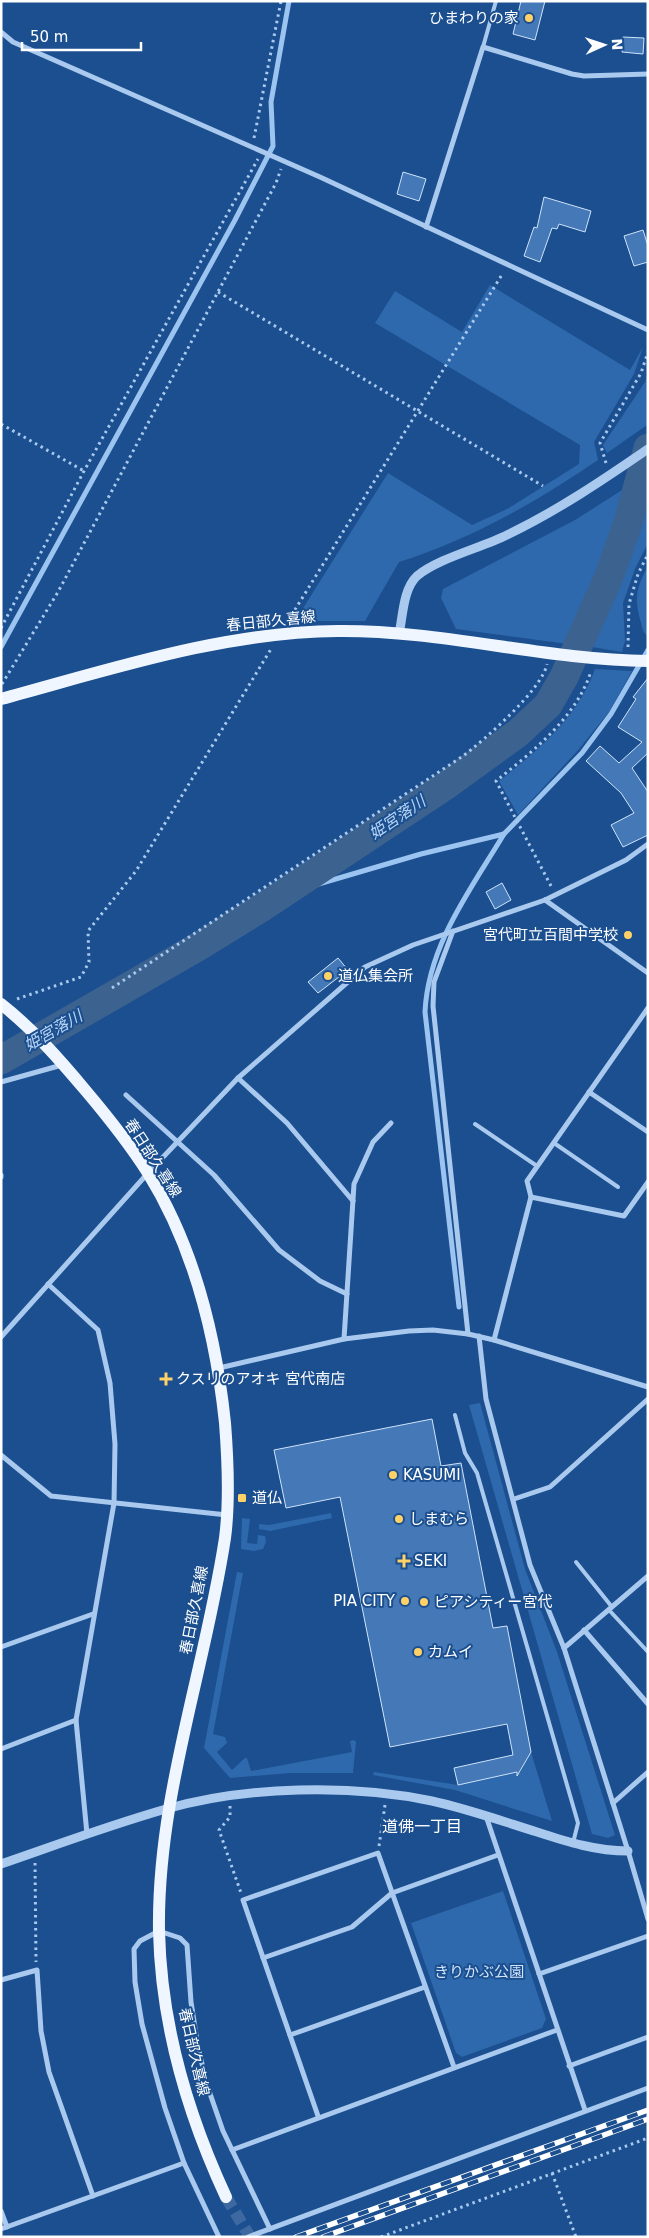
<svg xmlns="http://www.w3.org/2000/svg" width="649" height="2238" font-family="'DejaVu Sans','Noto Sans JP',sans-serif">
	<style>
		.green { fill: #2e69ad }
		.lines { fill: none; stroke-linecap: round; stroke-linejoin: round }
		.stream { stroke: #9cc4f0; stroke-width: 5 }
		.river { stroke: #3c6290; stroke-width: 29 }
		.building { fill: #4478b7; stroke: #cfe3fa }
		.primary-tunnel { stroke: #3d69a0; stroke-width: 12; stroke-dasharray: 12 6; stroke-linecap: butt }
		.path { stroke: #a9c9ee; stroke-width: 3; stroke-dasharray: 2.5 4; stroke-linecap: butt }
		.service { stroke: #a9c9ee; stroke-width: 4 }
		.minor { stroke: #a9c9ee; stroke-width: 5 }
		.tertiary { stroke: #a9c9ee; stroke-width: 9 }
		.primary { stroke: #f0f6ff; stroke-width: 12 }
		.rail-casing { stroke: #fff; stroke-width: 5.5 }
		.rail { stroke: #1b4f8f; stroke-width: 4; stroke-dasharray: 11; stroke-linecap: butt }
		.poi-dot { fill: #ffd166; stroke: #1b4f8f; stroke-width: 2 }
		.labels { text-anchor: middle; stroke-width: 4; stroke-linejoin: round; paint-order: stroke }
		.poi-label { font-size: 15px; fill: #fff; stroke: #1b4f8f; text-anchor: start }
		.street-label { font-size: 15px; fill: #fff; stroke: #1b4f8f }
		.park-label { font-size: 15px; fill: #cfe3fa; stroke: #1b4f8f }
		.water-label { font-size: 16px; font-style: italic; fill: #b5d3f5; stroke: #1b4f8f }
		.neighbourhood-label { font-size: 16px; fill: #fff; stroke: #1b4f8f }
	</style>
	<rect width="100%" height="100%" fill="#1b4f8f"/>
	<g class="green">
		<path d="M490,285L630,370L643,347L634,374L594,442L598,460C537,502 469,540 399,562L365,621H295L388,473L472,525L507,509L579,464L580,445L375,323L395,291L462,332Z"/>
		<path d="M648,371L647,425L607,453L603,445L645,382Z"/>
		<path d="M630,485L611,554L590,602L568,644L456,629L441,598L443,589L575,520Z"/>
		<path d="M648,488V543L635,569L623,603L625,641L622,652L586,646L605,609Z"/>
		<path d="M648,566V637C642,632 642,626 640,619C634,597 637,586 648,566Z"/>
		<path d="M595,669L632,671L609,712L579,749L518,815L499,781C539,750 578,717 595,669Z"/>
		<path d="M480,1403L525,1569L557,1652L615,1835L608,1838L592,1834L469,1405Z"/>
		<path d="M331,1513L332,1518L270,1531L259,1529V1524L269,1525Z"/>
		<path d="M242,1518L250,1519L247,1543L257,1544L258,1535L265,1536L266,1542L263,1549L254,1551L241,1549Z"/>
		<path d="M237,1572L243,1573L213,1734L225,1737L227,1743L217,1752L232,1770L245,1758H247L251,1771L352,1752L350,1741L354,1740L356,1742L353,1773H291L230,1778L204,1748Z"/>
		<path d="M531,1752L552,1821L455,1790L373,1775L374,1772L458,1785L520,1772Z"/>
		<path d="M503,1891L546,2019L542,2028L462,2057L456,2053L411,1923Z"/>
	</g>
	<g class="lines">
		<g class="stream">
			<path d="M1,647L235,220L273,146L271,102L289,1"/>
			<path d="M281,895L421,854L504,834L582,753L611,714L648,650"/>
			<path d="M459,1307L425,1012C428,945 471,889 504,834"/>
		</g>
		<path class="river" d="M1,1060L201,945L261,908L445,786L518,733L548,705L564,677L590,619L608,579L628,523L648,448"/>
	</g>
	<g class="building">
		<path d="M521,1H545L535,40L513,34Z"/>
		<path d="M623,37L644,38L643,54L622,52Z"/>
		<path d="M403,172L426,179L419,201L397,194Z"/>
		<path d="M544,197L591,211L585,232L559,224L557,229L552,228L540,262L524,256L534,227L537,228Z"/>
		<path d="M643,230L648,246V262L634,266L624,236Z"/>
		<path d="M648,678V753L632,768L648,792V835L623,847L611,825L634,813L621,793L586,761L600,746L619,763L642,742L618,727L636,699L633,697Z"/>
		<path d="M502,883L511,900L495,909L486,892Z"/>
		<path d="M338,958L348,970L318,993L308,982Z"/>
		<path d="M432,1419L441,1466L461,1463L493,1628L507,1626L531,1752L517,1776V1772L458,1785L454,1768L513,1755L507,1724L390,1747L340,1497L286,1508L274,1450Z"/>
	</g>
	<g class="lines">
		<path class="primary-tunnel" d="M226,2197L250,2237"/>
		<g class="path">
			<path d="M254,138L281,1"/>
			<path d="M218,292L543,486"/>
			<path d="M1,424L84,471"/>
			<path d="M606,463L600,443L641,373L648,352"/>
			<path d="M288,621L503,273"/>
			<path d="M1,628L84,471L258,159"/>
			<path d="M628,647L629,604L638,574L648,554"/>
			<path d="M2,684L58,592L276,183L281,169"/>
			<path d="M551,886L496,781C532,752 577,717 591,671"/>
			<path d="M112,988L463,756C484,740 542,690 547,664"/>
			<path d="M17,999L81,977L89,962L88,931L136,871L271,649"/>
			<path d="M230,1806V1817L219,1830L241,1893"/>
			<path d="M379,1846L385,1805"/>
			<path d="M35,1863L36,1962"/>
			<path d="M552,2173L576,2237"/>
			<path d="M381,2237L648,2138"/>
		</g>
		<g class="service">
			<path d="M483,47L496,1"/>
			<path d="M475,1124L537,1166"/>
			<path d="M554,1143L618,1187"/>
			<path d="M455,1415L465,1453L477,1473L578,1823L573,1843"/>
			<path d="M576,1562L612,1607"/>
			<path d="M609,1610L648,1652"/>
		</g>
		<g class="minor">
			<path d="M1,32L13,42L320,177L648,330"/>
			<path d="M426,227L483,47L572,74L584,76L648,74"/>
			<path d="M545,900L648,973"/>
			<path d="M453,931L434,982L433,1006L468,1334"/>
			<path d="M238,1078L287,1123L353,1201"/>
			<path d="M1,1082L62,1065"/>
			<path d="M589,1092L648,1132"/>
			<path d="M126,1095L214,1175L279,1250L320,1281L347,1294"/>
			<path d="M1,1175V1177"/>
			<path d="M531,1197L624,1216L648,1182"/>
			<path d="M48,1284L98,1330L110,1383L115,1444L114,1503L76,1720L87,1834"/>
			<path d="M479,1336L486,1399L530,1565L564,1648L628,1851L648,1919"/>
			<path d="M1,1337L148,1173L238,1078L365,967L413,945L545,900L626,860L648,844"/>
			<path d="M344,1339L354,1184L373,1142L391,1123"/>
			<path d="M494,1340L531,1197L527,1181L648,1008"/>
			<path d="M219,1368L344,1339L409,1331L433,1330L468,1334L494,1340L648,1387"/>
			<path d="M1,1455L51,1496L227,1515"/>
			<path d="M514,1499L550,1487L648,1399"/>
			<path d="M584,1630L648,1704"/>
			<path d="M1,1647L93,1614"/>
			<path d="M564,1648L648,1576"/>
			<path d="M1,1749L76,1720"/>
			<path d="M613,1803L648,1772"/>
			<path d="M486,1816L585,2110"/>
			<path d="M263,1958L352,1927L392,1893L498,1855"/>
			<path d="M539,1974L648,1936"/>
			<path d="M1,1980L37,1970L41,2031L49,2072L93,2196"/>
			<path d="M290,2035L425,1987"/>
			<path d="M569,2066L648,2037"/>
			<path d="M318,2116L243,1900L378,1853L454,2067"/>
			<path d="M232,2150L557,2030"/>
			<path d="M1,2211L7,2227"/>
			<path d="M1,2229L184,2163"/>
			<path d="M219,2237L184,2163L165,2108L142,2024L135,1982L134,1949L140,1941L159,1931L180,1938L187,1945L191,2002L198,2047L207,2085L223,2131L270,2229"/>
			<path d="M248,2237L648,2088"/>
		</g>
		<g class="tertiary">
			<path d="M399,634C403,616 403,589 417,576C439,558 481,548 507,535C557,511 603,480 648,449"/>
			<path d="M1,1864C56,1845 110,1825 166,1809C246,1786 351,1784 432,1801C468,1809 502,1821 537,1832C568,1842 596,1851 628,1851"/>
		</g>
		<g class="primary">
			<path d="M1,699C112,669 223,632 338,631C442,630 544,660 648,661"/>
			<path d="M1,1004C33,1029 60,1060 86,1091C108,1117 130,1145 148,1173C194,1247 216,1337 225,1423C228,1461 230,1500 225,1538C205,1670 157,1797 159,1931C161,2024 187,2113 226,2197"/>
		</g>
		<g class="rail-casing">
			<g id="rail">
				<path d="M296,2237L648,2110"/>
				<path d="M323,2237L648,2119"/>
			</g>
		</g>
		<use href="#rail" class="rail"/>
	</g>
	<g class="poi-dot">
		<circle cx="529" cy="18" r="5"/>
		<circle cx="628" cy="935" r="5"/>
		<circle cx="328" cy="976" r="5"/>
		<path d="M163.5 1371.5h5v5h5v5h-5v5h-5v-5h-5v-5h5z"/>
		<circle cx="393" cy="1475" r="5"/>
		<rect x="237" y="1493" width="10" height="10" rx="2.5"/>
		<circle cx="399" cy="1519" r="5"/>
		<path d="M401.5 1553.5h5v5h5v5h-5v5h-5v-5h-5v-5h5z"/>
		<circle cx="405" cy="1601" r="5"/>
		<circle cx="424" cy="1602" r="5"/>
		<circle cx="418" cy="1652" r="5"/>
	</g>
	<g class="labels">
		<g class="poi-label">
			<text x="519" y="23" text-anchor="end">ひまわりの家</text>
			<text x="618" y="940" text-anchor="end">宮代町立百間中学校</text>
			<text x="338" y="981">道仏集会所</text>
			<text x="176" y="1384">クスリのアオキ 宮代南店</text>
			<text x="403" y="1480">KASUMI</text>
			<text x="252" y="1503">道仏</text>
			<text x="409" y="1524">しまむら</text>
			<text x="414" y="1566">SEKI</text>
			<text x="395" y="1606" text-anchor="end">PIA CITY</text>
			<text x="434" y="1607">ピアシティー宮代</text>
			<text x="428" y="1657">カムイ</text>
		</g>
		<g class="street-label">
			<text transform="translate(271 621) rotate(-6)" y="5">春日部久喜線</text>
			<text transform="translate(153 1158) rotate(57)" y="5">春日部久喜線</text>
			<text transform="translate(194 1610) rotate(-79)" y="5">春日部久喜線</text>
			<text transform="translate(194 2052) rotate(77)" y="5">春日部久喜線</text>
		</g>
		<g class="park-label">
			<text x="479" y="1977">きりかぶ公園</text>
		</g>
		<g class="water-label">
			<text transform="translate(397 817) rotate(-34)" y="6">姫宮落川</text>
			<text transform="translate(53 1030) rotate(-30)" y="6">姫宮落川</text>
		</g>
		<g class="neighbourhood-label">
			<text x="422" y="1832">道佛一丁目</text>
		</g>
	</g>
	<rect width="649" height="2238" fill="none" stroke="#ffffff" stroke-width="5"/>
	<g transform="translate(604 45) rotate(87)" stroke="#1b4f8f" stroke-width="4" paint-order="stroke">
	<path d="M0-4L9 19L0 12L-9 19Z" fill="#ffffff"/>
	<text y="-8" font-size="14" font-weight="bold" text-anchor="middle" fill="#ffffff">N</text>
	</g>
	<path d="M22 42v8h119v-8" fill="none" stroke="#ffffff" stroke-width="2.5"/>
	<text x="30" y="42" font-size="15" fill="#ffffff" stroke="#1b4f8f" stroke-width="4" paint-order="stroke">50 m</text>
</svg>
